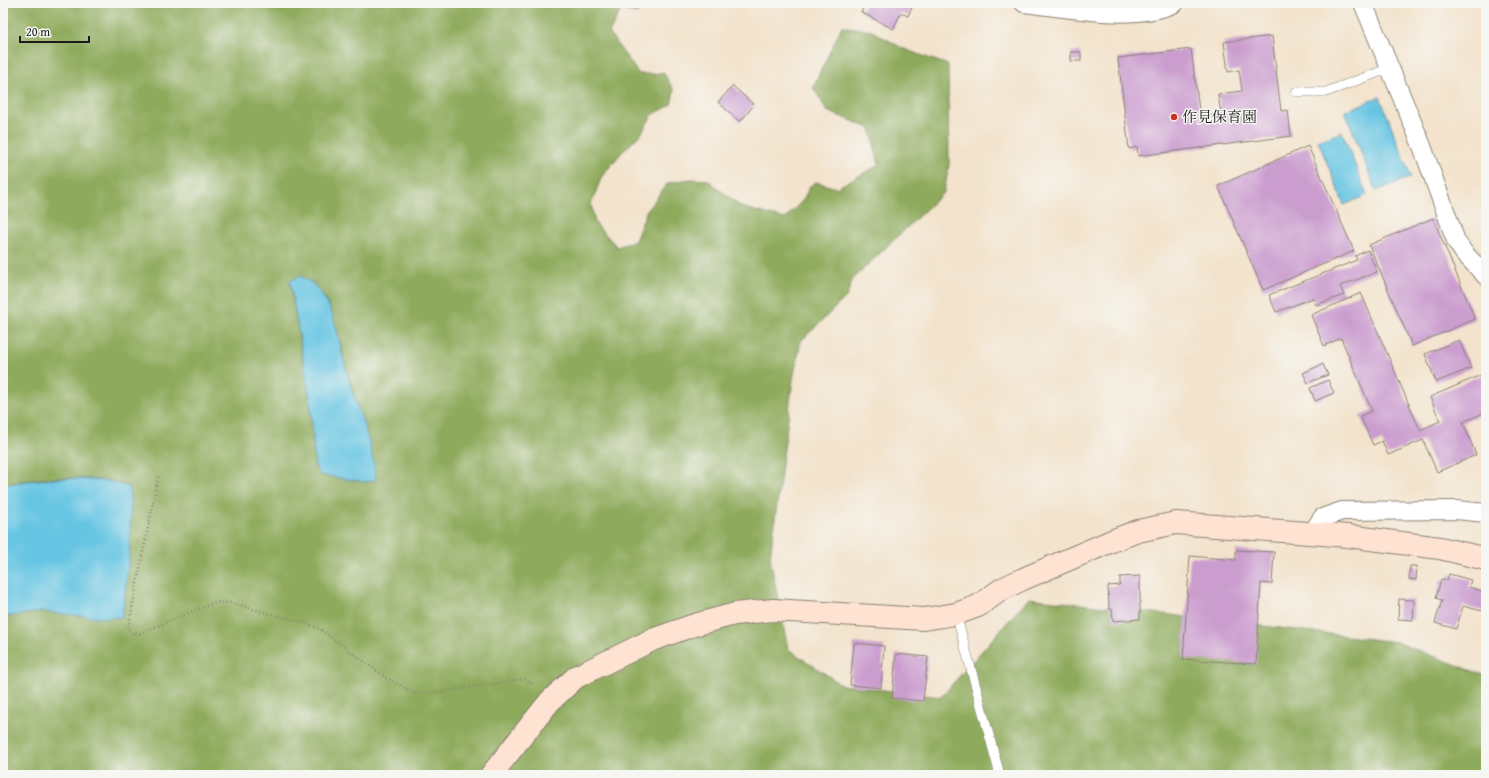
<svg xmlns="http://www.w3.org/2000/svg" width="1489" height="778" font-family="'Gentium Book Plus','Noto Serif JP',serif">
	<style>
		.forest { fill: #8eaa5c; stroke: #55633c; fill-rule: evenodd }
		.water { fill: #65c5e3; stroke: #407080 }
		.building { fill: #cb9dcf }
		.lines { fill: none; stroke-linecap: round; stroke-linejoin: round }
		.lane-casing { stroke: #888074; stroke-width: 10 }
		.street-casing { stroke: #888074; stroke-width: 20 }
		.secondary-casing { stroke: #888074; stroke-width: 24 }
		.path { stroke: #888074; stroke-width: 2.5; stroke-dasharray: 1 3; stroke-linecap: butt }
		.lane { stroke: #fff; stroke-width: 9 }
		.street { stroke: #fff; stroke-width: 18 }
		.secondary { stroke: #fee3d2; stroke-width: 22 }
		.poi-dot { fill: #c8321e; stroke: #f6f6f2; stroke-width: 1.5 }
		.labels { text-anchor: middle; stroke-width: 3; stroke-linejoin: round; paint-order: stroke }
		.poi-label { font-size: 15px; fill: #1c1c1c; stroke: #f6f6f2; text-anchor: start }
	</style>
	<rect width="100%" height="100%" fill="#f6f6f2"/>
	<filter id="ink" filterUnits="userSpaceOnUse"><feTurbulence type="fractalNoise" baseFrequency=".025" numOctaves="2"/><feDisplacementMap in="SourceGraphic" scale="8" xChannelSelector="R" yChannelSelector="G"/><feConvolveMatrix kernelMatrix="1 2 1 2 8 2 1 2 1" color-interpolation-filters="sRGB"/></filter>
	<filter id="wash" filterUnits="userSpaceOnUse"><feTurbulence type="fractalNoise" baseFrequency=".012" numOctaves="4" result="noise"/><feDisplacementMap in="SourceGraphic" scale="16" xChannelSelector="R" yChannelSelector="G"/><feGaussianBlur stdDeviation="0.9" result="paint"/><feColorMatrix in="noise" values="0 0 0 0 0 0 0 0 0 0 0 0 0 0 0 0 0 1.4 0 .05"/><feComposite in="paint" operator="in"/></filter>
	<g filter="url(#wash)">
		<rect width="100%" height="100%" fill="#f3e3cc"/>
		<path class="forest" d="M14,3H648L638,13L621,10L609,33L639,74H656L663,72L674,90L671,105L652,115L641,134L622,152L602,176L591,204L595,223L617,247L635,241L647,210L668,183L691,179L708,180L741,207L785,219L803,200L810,186L816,182L836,188L879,165L870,128L827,111L813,87L842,26L872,31L904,49L948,65L949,165L944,192L852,280L847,296L801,341L793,379L770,558L788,649L842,685L941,697L1029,598L1396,642L1486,676V775H3V617L42,612L122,617L131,506L119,483C85,476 37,476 3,485V15ZM290,281L313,282L327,302L340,341L345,365L362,422L315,466L310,400Z"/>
		<g class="water">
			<path d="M1380,97L1411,177L1376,191L1345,111Z"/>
			<path d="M1342,132L1367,195L1344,205L1318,141Z"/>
			<path d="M300,276C312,282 319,289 326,301C337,319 339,344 345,365C354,404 373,440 376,480L366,482L320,475L315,466L310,400L290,281Z"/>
			<path d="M64,478L108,481L129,487C134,530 127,574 122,617L105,618L42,612L3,617V485L27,481Z"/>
		</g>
		<g id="blocks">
			<g class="building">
				<path d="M866,3H914L908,16L901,13L893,29L861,12Z"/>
				<path d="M1272,36L1281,111L1288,110L1291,136L1138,156L1137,147L1129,149L1118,58L1191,49L1200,117L1221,114L1218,94L1242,91L1239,70L1228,72L1224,42Z"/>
				<rect x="1071" y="52" width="10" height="9"/>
				<path d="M733,86L754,105L740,122L718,102Z"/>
				<path d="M1308,146L1354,251L1263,290L1218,186Z"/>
				<path d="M1433,218L1475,319L1412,346L1369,245Z"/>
				<path d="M1368,250L1377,272L1340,286L1344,295L1316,305L1313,298L1276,312L1269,295L1357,260L1355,256Z"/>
				<path d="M1361,293L1420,430L1440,421L1430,397L1486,373V412L1463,422L1476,455L1437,472L1423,440L1388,455L1382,441L1373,445L1360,416L1372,411L1341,338L1324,346L1311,315Z"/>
				<path d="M1459,340L1471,368L1436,382L1425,354Z"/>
				<path d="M1323,364L1328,375L1308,383L1303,373Z"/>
				<path d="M1328,380L1334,393L1315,401L1310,388Z"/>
				<path d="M1236,550L1274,552L1272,584L1261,583L1256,664L1183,659L1190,556L1236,560Z"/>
				<path d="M1410,566H1417L1416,580L1409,579Z"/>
				<path d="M1449,574L1471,580L1469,587L1486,592V612L1463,606L1456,629L1435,623L1442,600L1436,598L1441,579L1447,580Z"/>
				<path d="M1140,576V619L1113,621L1112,609H1109L1108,586L1120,585V577Z"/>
				<path d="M1399,599L1414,600L1413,620L1398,619Z"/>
				<path d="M854,643L884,646L881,688L850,685Z"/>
				<path d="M896,654L928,657L923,701L892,698Z"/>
			</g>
		</g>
	</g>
	<g filter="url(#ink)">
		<use href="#blocks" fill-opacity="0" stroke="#888074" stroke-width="1"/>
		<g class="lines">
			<g class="lane-casing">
				<g id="lane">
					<path d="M1296,92H1326L1390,68"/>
					<path d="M956,614L1000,775"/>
				</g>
			</g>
			<g class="street-casing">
				<g id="street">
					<path d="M1024,3C1067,8 1136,22 1175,3"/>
					<path d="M1363,3L1422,146L1456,241L1464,253L1486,276"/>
					<path d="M1312,533L1322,518L1342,511L1456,510L1486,513"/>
				</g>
			</g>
			<g class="secondary-casing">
				<path id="secondary" d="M491,775L550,701L576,677L652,640L694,625L735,614L773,610L924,619L956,614L978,606L1002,589L1023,579L1114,540L1138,531L1176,523L1348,536L1440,548L1486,559"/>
			</g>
			<path class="path" d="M158,477L128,629L132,633H140L208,605L219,602L231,603L308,624L320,629L385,677L414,693L439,692L525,679L534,685"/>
			<use href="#lane" class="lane"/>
			<use href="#street" class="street"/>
			<use href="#secondary" class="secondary"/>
		</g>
	</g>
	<circle class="poi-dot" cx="1174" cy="117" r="4"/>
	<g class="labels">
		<g class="poi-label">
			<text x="1182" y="122">作見保育園</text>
		</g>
	</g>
	<rect width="1489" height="778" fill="none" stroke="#f6f6f2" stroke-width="16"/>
	<path d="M20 36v6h69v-6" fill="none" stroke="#1c1c1c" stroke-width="2"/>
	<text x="26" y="36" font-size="12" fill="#1c1c1c" stroke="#f6f6f2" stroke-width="3" paint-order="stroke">20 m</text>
</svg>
